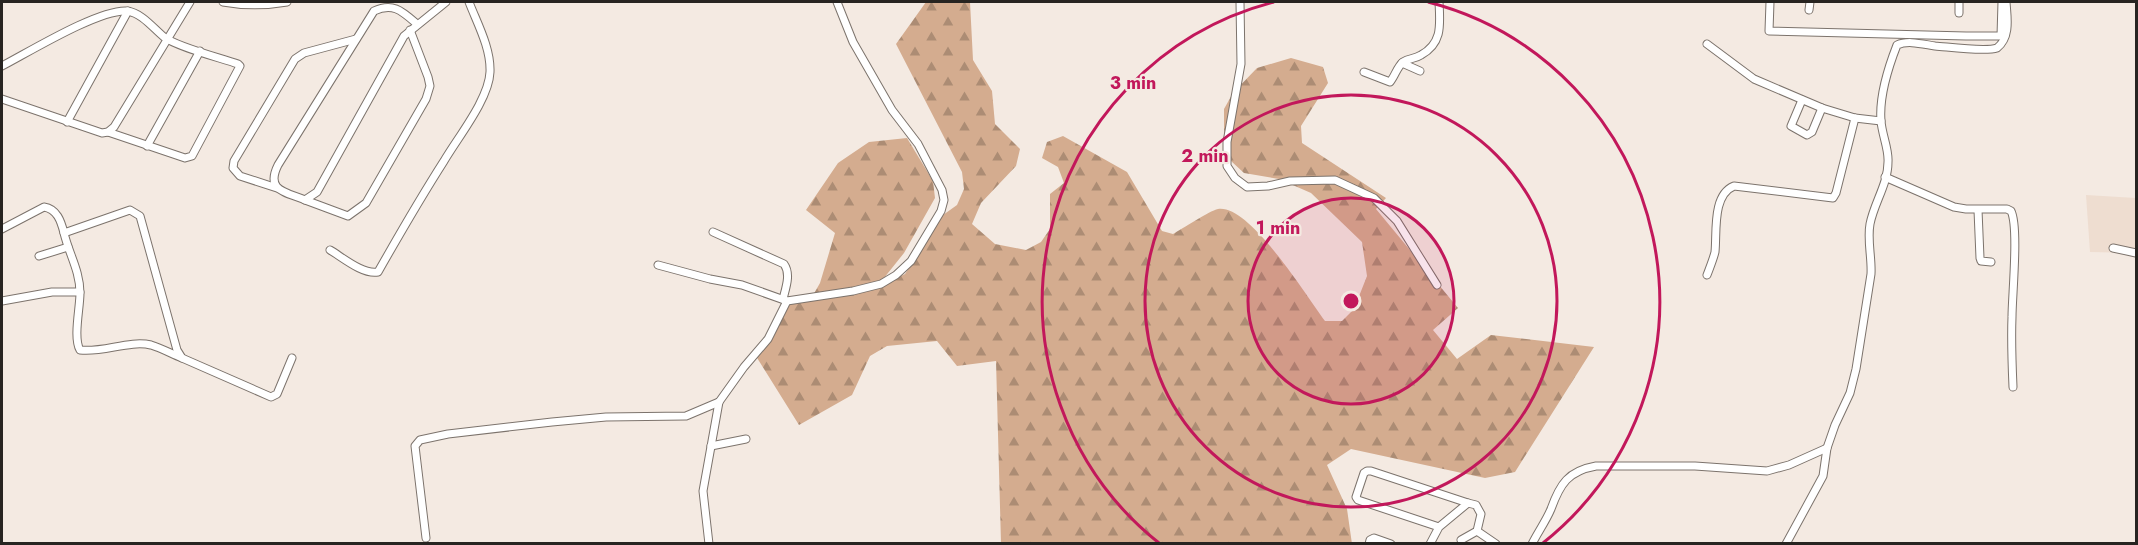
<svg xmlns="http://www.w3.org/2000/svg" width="2138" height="545" font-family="Jost,sans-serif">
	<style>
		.built { fill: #eeddd0 }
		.forest { fill: url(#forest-firs) }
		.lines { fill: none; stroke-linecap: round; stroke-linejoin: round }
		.street-casing { stroke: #7c736c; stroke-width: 9 }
		.street { stroke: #fff; stroke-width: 7 }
		.ring { fill: none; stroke: #c2185b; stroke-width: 3 }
		.centre { fill: #c2185b; stroke: #f4eae2; stroke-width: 3 }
		.ring-label { font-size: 18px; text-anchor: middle; font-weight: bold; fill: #c2185b; stroke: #f4eae2; stroke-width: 4.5; stroke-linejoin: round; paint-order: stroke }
	</style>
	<defs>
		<pattern id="forest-firs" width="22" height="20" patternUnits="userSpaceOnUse" patternTransform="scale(1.5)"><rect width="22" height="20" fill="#d4ac8f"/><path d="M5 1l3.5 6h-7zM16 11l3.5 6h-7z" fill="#ac8c74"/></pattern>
	</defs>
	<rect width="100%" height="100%" fill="#f4eae2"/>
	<path class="built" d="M2086,195L2136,198V253L2090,252Z"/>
	<path class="forest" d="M926,2H970L973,60L992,91L995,124L1020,149L1016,166L981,203L972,224L995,244L1026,250L1041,242L1050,229V194L1064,183L1058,167L1042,158L1047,142L1063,136L1127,172L1162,231L1173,234C1182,229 1209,211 1218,209C1250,204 1306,296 1325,321H1342L1354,309L1367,276L1362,242L1311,193L1279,179L1244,173L1231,161L1224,145V109L1233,93L1257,68L1291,58L1323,67L1328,83L1301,126L1302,143L1386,198L1376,209L1458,308L1433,330L1457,359L1491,335L1594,347L1515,472L1485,478L1351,449L1327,465L1347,509L1352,544L1001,543L996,361L957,366L937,341L887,346L870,356L852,395L799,425L754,353L788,302L812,297L820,283L835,233L806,210L838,163L869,142L907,138L933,181L935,198L904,253L876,288L905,274L943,215L957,205L964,189L962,172L896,44Z"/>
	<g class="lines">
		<g class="street-casing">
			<g id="street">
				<path d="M223,2C245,6 264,6 287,2"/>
				<path d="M1240,2L1241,64L1227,142V166L1235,178L1247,187L1268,186L1290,181L1335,180L1374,198L1397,221L1437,285"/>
				<path d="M1770,2L1769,31L1966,36H2001L2002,2"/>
				<path d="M1809,10L1810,2"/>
				<path d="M1959,13V2"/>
				<path d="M417,24C402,11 393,2 374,11L278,165C265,191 286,192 305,200L317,192L404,36L446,2"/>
				<path d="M1707,44L1754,79L1822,108L1855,118L1881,121"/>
				<path d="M1402,63L1420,71"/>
				<path d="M2,66C29,52 99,9 127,11C142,13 153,28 164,37C177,47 221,58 238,64L240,66L192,156L185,158L108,132"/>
				<path d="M1364,72L1390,82C1395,76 1397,67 1403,62C1409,58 1415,59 1421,55C1443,43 1440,24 1439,2"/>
				<path d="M2,99L102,133L108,132L114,127L190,2"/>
				<path d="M1802,100L1791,126L1807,135L1812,132L1822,108"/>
				<path d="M67,122L128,11"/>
				<path d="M147,146L200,51"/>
				<path d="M1885,177L1954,207L1966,209H2007L2011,211C2019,227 2012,296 2012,317C2011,341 2012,364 2013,387"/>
				<path d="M277,188L240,176L233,168L234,161L295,59L304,53L356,39"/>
				<path d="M305,200L348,216L366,203L426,99L430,86L428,77L410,30"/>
				<path d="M1978,210L1980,258L1981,261L1991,262"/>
				<path d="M2,229L44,207C57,209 61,221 64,233L130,210L140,216L177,350L182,358L271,397L277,394L292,358"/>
				<path d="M713,232L784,264C791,274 786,287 783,299"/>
				<path d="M64,233C69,254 80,271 80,293C80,308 73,338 80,350C103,353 129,340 151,345C161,348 172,354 182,358"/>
				<path d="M2113,248L2136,253"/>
				<path d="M330,250C342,257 363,275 378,272C399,235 421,197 444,161C458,137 489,99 490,72C491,48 477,23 469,2"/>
				<path d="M39,256L68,247"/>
				<path d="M658,265L710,279L742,285L787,301"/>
				<path d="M1707,275C1710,267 1713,260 1715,252C1717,232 1712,195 1734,186L1833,198L1836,193L1855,118"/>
				<path d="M2,301L52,292H80"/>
				<path d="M711,446L746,439"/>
				<path d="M1477,531L1496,544"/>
				<path d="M426,538L415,446L420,440L448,434L552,422L606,417L686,416L719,402"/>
				<path d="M1461,540L1477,531L1481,514L1476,505L1468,503"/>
				<path d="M709,544L703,491L719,402L744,367L768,339L787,301L853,291L881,284L896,275L911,261L941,211L944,200L942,190L918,144L892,110L853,42L837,2"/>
				<path d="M1369,544L1370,540L1374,538L1391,544"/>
				<path d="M1430,544L1439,527L1468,503L1371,471H1367L1364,473L1356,497L1358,500L1439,527"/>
				<path d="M1532,544C1538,532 1546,521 1551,509C1560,484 1568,471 1596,466H1695L1767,471L1789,465L1827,448"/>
				<path d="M1786,544L1823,476L1827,448L1835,425L1850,393L1856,369L1871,274C1872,258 1867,240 1870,224C1874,203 1888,184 1888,162C1889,149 1882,135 1881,121C1879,97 1888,68 1897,45C1908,40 1922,44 1935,46C1949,47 1985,52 1997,48C2011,37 2007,17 2006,2"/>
			</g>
		</g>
		<use href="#street" class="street"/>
	</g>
	<circle cx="1351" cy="301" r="103" fill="#c2185b" fill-opacity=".12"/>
	<g class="ring">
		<circle cx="1351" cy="301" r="103"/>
		<circle cx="1351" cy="301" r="206"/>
		<path d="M1159 543A309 309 0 0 1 1274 2M1428 2A309 309 0 0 1 1543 543"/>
	</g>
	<circle cx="1351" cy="301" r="9" class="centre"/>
	<g class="ring-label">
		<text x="1133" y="89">3 min</text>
		<text x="1205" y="162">2 min</text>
		<text x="1278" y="234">1 min</text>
	</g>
	<rect width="2138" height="545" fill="none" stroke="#272421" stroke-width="6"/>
</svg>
